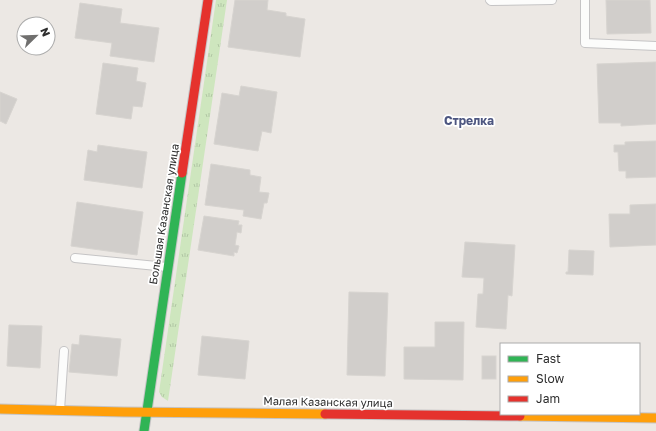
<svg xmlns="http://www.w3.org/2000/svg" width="656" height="431" font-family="'Golos Text',sans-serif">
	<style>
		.grass { fill: url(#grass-tufts) }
		.building { fill: #d1cecb; stroke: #d7d4d0 }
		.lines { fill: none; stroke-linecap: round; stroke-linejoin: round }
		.lane-casing { stroke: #c5c4c5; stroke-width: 10 }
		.fast-casing { stroke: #c5c4c5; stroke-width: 11 }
		.slow-casing { stroke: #c5c4c5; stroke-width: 11 }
		.jam-casing { stroke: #c5c4c5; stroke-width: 11 }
		.lane { stroke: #fcfcfb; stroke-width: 8 }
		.fast { stroke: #30b455; stroke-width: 9 }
		.slow { stroke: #ff9f0a; stroke-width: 9 }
		.jam { stroke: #e5322d; stroke-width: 9 }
		.labels { text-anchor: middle; stroke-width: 3.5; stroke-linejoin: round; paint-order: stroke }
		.street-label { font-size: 11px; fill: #2e2e2e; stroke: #fff }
		.neighbourhood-label { font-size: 12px; font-weight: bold; fill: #4d5680; stroke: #fff }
	</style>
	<defs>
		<pattern id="grass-tufts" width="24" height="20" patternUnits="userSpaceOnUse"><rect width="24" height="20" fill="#cee6be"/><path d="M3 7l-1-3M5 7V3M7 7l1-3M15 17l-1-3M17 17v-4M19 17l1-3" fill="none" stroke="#b1c6a4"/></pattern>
	</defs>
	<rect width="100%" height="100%" fill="#ece8e4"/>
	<path class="grass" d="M216,0H227L168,401L162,397L159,392Z"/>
	<g class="building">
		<path d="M235,0H268L267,10L286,13V16L305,19L300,57L228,47Z"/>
		<path d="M606,0H650L651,33L607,34Z"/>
		<path d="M80,3L122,9L120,23L159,28L154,62L110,56L112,43L75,38Z"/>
		<path d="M656,62V124L621,126V123H599L597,64Z"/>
		<path d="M103,63L138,68L136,81L146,83L142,107L133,106L131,119L96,114Z"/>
		<path d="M241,86L277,92L271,133L262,131L258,151L214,144L222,93L239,96Z"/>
		<path d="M0,92L17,99L6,124L0,121Z"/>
		<path d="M656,141V177L626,178V171H619L618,152H614V145H625V142Z"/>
		<path d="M98,145L147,152L142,188L84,180L88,150L97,152Z"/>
		<path d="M211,164L250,170V175L261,177L259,192L269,193L267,203H264L261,219L243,216L244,210L205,205Z"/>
		<path d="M77,202L143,212L137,255L71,246Z"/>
		<path d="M656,204V245L610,247L609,214H630V205Z"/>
		<path d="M204,216L239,221L238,225H242L241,233L237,232L235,245L239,246L237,253L234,252V256L198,250Z"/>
		<path d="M465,242L515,245L512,296L508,295L506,329L476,327L478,294H483L484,278L462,277Z"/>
		<path d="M569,250L594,251L593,275L566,274V272H568Z"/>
		<path d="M349,292L388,293L385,376L347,375Z"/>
		<path d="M435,322H464L463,380L404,379V347H435Z"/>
		<path d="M9,325L42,326L40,368L7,366Z"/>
		<path d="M80,335L121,339L117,376L69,372L72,344L79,345Z"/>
		<path d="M202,336L249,341L245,379L198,375Z"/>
		<rect x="482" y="356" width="14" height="23"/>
	</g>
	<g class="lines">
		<g class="lane-casing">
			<g id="lane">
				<path d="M490,0L491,1L552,0"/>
				<path d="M585,0V43L656,46"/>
				<path d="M75,258L167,267"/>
				<path d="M60,410L64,351"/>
			</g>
		</g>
		<g class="fast-casing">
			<path id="fast" d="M144,431L182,173"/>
		</g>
		<g class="slow-casing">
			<g id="slow">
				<path d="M0,409L124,412L325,414"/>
				<path d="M520,416L656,418"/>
			</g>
		</g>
		<g class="jam-casing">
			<g id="jam">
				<path d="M182,173L208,0"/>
				<path d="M325,414L520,416"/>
			</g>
		</g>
		<use href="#lane" class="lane"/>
		<use href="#fast" class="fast"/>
		<use href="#slow" class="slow"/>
		<use href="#jam" class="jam"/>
	</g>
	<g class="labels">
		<g class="street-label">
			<text transform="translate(164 214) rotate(-81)" y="4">Большая Казанская улица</text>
			<text transform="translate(328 402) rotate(1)" y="4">Малая Казанская улица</text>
		</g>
		<g class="neighbourhood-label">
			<text x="469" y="125">Стрелка</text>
		</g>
	</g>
	<rect x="500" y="343" width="140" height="72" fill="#ffffff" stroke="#ababab"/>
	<rect x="508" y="356" width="20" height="6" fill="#30b455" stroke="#ababab"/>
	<text x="536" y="363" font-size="12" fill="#2e2e2e">Fast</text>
	<rect x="508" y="376" width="20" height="6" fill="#ff9f0a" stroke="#ababab"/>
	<text x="536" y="383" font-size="12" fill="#2e2e2e">Slow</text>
	<rect x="508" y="396" width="20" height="6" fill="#e5322d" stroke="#ababab"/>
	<text x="536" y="403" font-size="12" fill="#2e2e2e">Jam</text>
	<g transform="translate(36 36) rotate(67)"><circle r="19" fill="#ffffff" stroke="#ababab"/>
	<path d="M0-3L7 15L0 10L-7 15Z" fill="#706f6e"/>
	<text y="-6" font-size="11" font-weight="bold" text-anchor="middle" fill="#2e2e2e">N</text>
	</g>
</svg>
